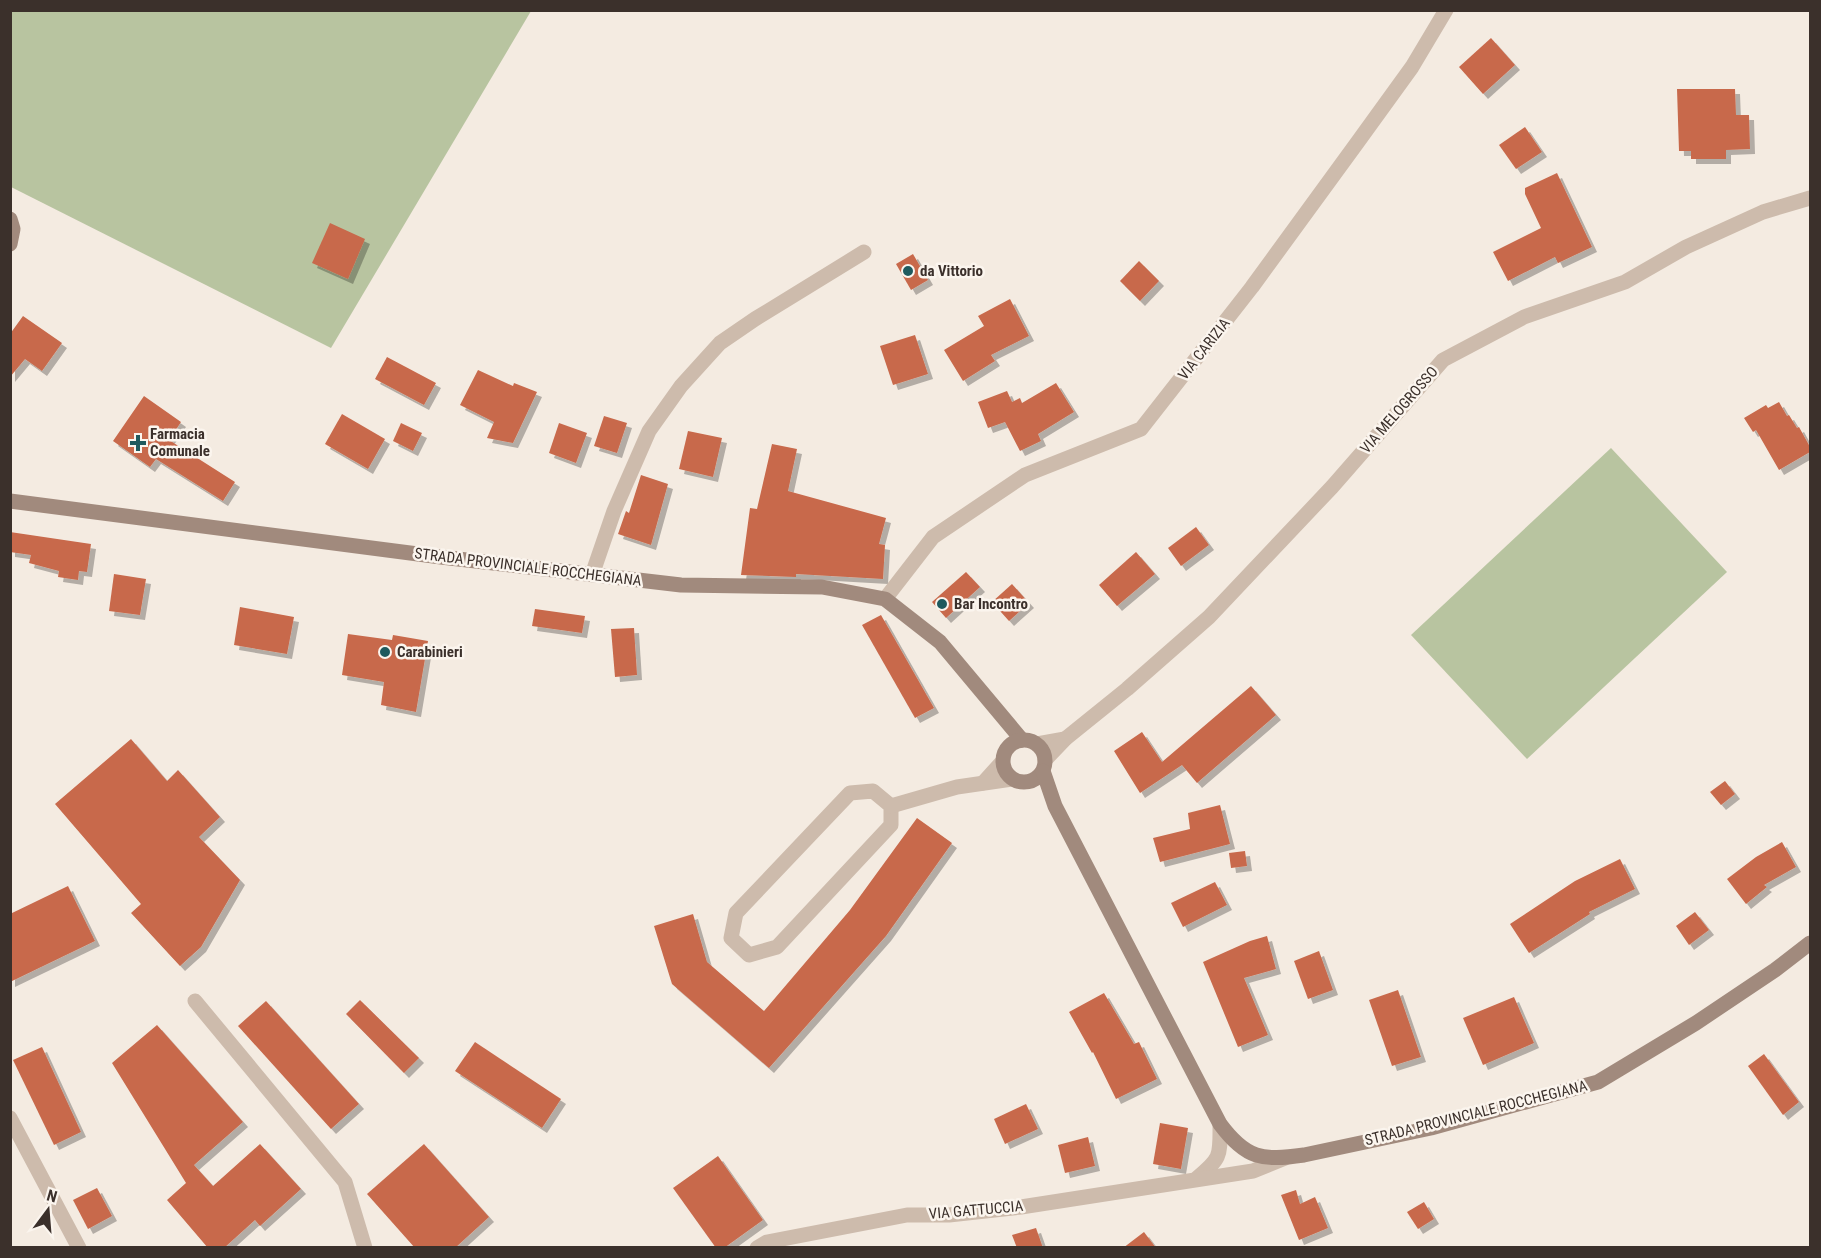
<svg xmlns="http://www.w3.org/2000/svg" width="1821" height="1258" font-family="'Roboto Condensed',sans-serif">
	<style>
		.green { fill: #b8c4a0 }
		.building { fill: #c8694b; filter: url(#shadow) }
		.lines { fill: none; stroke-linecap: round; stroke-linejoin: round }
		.minor { stroke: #cdbbac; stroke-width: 15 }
		.tertiary { stroke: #cdbbac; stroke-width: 15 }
		.secondary { stroke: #a18a7d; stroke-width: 15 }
		.poi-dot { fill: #1f5a5e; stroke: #fbf5ee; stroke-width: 2 }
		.labels { text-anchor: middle; stroke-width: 5; stroke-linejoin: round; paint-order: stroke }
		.poi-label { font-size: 15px; font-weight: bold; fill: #3b302b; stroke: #fbf5ee; text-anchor: start }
		.street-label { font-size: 15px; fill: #3b302b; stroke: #fbf5ee }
	</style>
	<defs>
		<filter id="shadow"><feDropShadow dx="5" dy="5" stdDeviation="0" flood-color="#0004"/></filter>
	</defs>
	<rect width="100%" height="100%" fill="#f4ebe1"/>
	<g class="green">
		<path d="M10,11H531L331,348L11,187Z"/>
		<path d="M1611,448L1727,572L1527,759L1411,635Z"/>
	</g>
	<g class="building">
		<path d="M1491,38L1515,65L1483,94L1459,67Z"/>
		<path d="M1677,89H1735L1736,115H1749L1750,149L1726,150V159H1691V151H1679Z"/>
		<path d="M1525,127L1542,152L1516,169L1499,145Z"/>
		<path d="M1557,173L1592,247L1558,263L1555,257L1508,281L1493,252L1541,228L1525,194V188Z"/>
		<path d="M330,223L365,239L348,279L312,263Z"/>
		<path d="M913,254L928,280L911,290L896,264Z"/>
		<path d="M1139,261L1159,281L1140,301L1120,281Z"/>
		<path d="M1010,299L1029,336L991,355L995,361L963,381L944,350L984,326L978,316Z"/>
		<path d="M23,316L62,343L42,371L25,359L10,377V334Z"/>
		<path d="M915,335L928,374L893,385L880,346Z"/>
		<path d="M387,357L436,383L424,405L375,379Z"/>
		<path d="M478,370L513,386L514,383L537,392L513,443L487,438L494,422L460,405Z"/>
		<path d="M1056,383L1074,412L1038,434L1041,441L1020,451L1005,422L988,428L978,402L1007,391L1012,402L1020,398L1022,403Z"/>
		<path d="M144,396L181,422L169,440L235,482L223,501L156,459L150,467L113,441Z"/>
		<path d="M1779,402L1787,416L1789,415L1797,428L1799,427L1810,447V452L1779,470L1756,430L1753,432L1744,418L1766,405L1768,408Z"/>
		<path d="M342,414L385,439L368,469L325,444Z"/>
		<path d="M604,416L627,423L617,453L594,446Z"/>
		<path d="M401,423L422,433L413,451L393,441Z"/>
		<path d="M559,423L587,433L576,463L549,453Z"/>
		<path d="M688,431L722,438L713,477L679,469Z"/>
		<path d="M772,444L797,449L788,491L886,518L879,544L885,545L883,579L796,574V577L741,575L750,508L757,509Z"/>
		<path d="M641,475L668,484L651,545L618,534L626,511L629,513Z"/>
		<path d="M1196,527L1209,545L1181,566L1168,548Z"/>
		<path d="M10,532L91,544L87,572L79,571L78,580L58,577L59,571L29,563L31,555L10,552Z"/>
		<path d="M1136,552L1155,574L1117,606L1099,585Z"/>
		<path d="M966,572L980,587L946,618L932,602Z"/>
		<path d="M114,574L146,579L140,615L109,611Z"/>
		<path d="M1012,584L1029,603L1009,621L992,602Z"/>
		<path d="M240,607L294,617L287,654L234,645Z"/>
		<path d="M535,609L585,616L582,633L532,626Z"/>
		<path d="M881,615L934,708L915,718L862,625Z"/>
		<path d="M634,628L637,675L615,677L611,629Z"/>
		<path d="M348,634L392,640L393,635L428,641L416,712L381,705L384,682L342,675Z"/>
		<path d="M1251,686L1276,715L1197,783L1182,765L1140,793L1114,751L1142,732L1162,762Z"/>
		<path d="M131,739L167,781L178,770L220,817L199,837L240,880L201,947L180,966L131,913L141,904L55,804Z"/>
		<path d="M1725,781L1735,794L1721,805L1710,792Z"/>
		<path d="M1220,805L1230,844L1160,862L1153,838L1190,829L1188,813Z"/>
		<path d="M917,818L952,843L886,936L769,1068L672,984L654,926L693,914L707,962L764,1011L850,910Z"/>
		<path d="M1782,842L1796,867L1764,885L1767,887L1746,904L1727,879L1756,857Z"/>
		<path d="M1245,851L1247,866L1231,868L1229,853Z"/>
		<path d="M1620,859L1635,889L1589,912L1590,914L1529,953L1510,924L1575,881Z"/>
		<path d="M1215,882L1227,905L1183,927L1171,903Z"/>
		<path d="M68,886L95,941L10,982V914Z"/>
		<path d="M1695,912L1709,930L1689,945L1676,926Z"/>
		<path d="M1267,936L1276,969L1244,978L1268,1035L1238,1047L1203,962L1250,941Z"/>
		<path d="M1319,951L1333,990L1308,999L1294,961Z"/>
		<path d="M1398,990L1421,1057L1392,1066L1369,1000Z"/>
		<path d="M1104,993L1134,1044L1139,1042L1157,1079L1116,1099L1093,1052L1092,1053L1069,1012Z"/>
		<path d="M1514,997L1534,1043L1483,1065L1463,1018Z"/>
		<path d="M360,1000L419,1058L404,1073L346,1014Z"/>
		<path d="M266,1001L359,1104L331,1129L238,1026Z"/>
		<path d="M157,1025L243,1122L194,1165L213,1186L260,1144L301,1189L260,1226L255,1220L224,1248H208L167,1200L186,1183L112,1063Z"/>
		<path d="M475,1042L561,1099L542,1128L455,1071Z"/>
		<path d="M42,1047L81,1132L54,1145L13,1060Z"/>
		<path d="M1764,1054L1799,1102L1783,1115L1748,1066Z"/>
		<path d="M1026,1104L1038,1129L1005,1144L994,1119Z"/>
		<path d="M1160,1123L1188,1128L1181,1169L1153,1164Z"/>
		<path d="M1088,1137L1095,1166L1065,1173L1058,1145Z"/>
		<path d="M424,1144L489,1217L455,1248H415L367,1194Z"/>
		<path d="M718,1156L763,1220L724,1248H716L673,1188Z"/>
		<path d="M97,1188L112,1216L88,1229L73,1200Z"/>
		<path d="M1296,1190L1300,1204L1315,1197L1328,1228L1299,1240L1281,1195Z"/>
		<path d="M1424,1202L1434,1219L1418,1229L1407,1212Z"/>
		<path d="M1036,1228L1043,1248H1017L1012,1235Z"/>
		<path d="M1144,1232L1156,1248H1123Z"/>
	</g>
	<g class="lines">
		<g class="minor">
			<path d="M592,575L614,511L649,431L681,386L720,343L755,319L864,252"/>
			<path d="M885,599L933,537L1019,479L1025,475L1141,429L1252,287L1357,143L1412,67L1446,10"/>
			<path d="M983,783L1002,762"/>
			<path d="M873,791L891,806V825L777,947L749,955L731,938L736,913L850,793Z"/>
			<path d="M891,806L957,787L1012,779"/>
			<path d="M195,1001L345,1182L365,1248"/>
			<path d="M1197,1178C1222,1158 1220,1155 1220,1124"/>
			<path d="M757,1248L767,1242L907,1215H949L1021,1207L1253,1171L1285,1158"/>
		</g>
		<g class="tertiary">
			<path d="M1037,744L1065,739"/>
			<path d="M1045,760L1065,739L1127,689L1209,617L1332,487L1443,360L1524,317L1625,282L1686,247L1763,212L1810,198"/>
			<path d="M10,1118L79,1248"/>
		</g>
		<g class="secondary">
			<path d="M10,219L13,229L10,244"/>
			<path d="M10,501L441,557L681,585L822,587L885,599L940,642L1022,740"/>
			<circle cx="1024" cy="761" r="21"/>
			<path d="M1043,771L1055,806L1220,1124C1246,1159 1262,1161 1304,1155L1431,1128L1598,1082L1696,1023L1775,970L1810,943"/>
		</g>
	</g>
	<g class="poi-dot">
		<circle cx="908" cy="271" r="6"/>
		<path d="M135 434h6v6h6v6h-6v6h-6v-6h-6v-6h6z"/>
		<circle cx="942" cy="604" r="6"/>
		<circle cx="385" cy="652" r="6"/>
	</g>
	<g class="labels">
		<g class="poi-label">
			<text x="920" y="276">da Vittorio</text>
			<text x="150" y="439">Farmacia<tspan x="150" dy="17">Comunale</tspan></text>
			<text x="954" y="609">Bar Incontro</text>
			<text x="397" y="657">Carabinieri</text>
		</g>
		<g class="street-label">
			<text transform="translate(1204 349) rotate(-52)" y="5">VIA CARIZIA</text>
			<text transform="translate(1399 410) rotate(-49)" y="5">VIA MELOGROSSO</text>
			<text transform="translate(528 567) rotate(7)" y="5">STRADA PROVINCIALE ROCCHEGIANA</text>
			<text transform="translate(1476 1113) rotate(-14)" y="5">STRADA PROVINCIALE ROCCHEGIANA</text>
			<text transform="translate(976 1210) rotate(-5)" y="5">VIA GATTUCCIA</text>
		</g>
	</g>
	<rect width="1821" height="1258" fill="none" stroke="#3b302b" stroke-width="24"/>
	<g transform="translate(48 1210) rotate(16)" stroke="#fbf5ee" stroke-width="4.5" paint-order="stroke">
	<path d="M0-4.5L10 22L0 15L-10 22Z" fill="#3b302b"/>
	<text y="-9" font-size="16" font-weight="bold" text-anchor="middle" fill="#3b302b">N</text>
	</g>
</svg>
